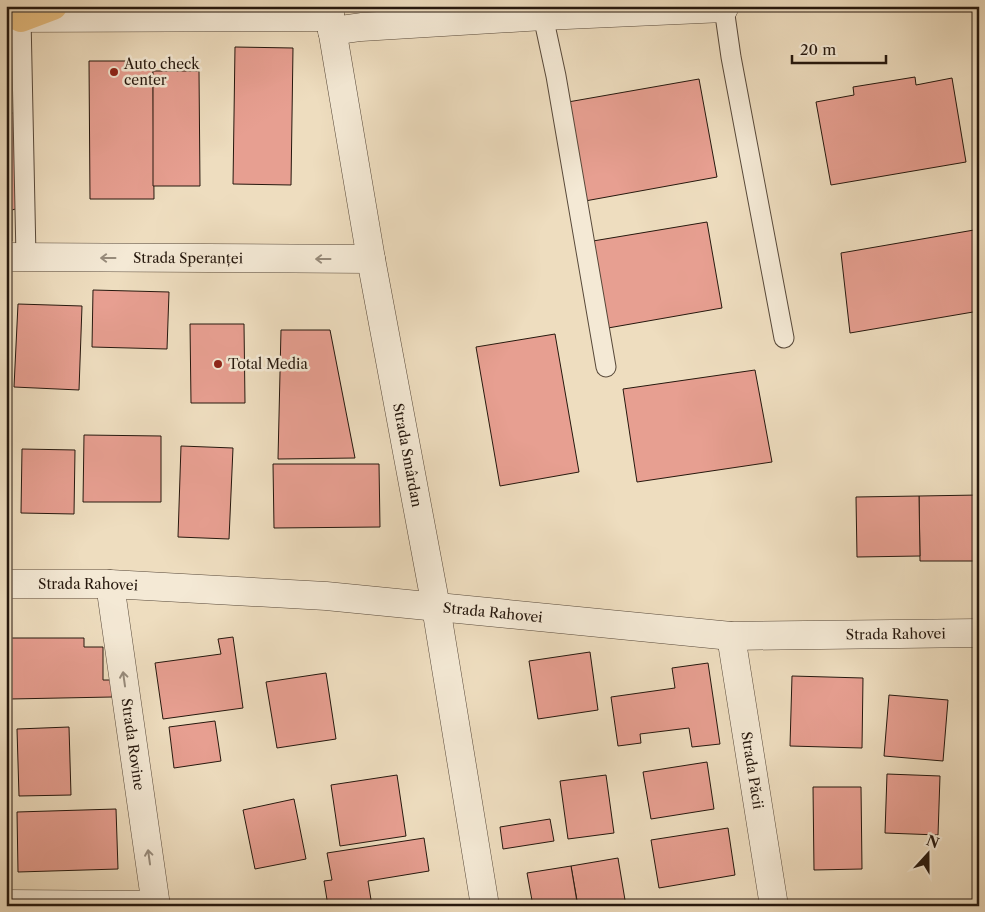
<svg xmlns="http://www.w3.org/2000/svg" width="985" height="912" font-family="'Libre Caslon Text',serif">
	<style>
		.building { fill: #e79f91; stroke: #26180e }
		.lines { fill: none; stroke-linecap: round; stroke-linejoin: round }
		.service-casing { stroke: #58493a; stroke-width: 21 }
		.minor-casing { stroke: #58493a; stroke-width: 29 }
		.primary-casing { stroke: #26180e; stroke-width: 29 }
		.service { stroke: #f4e9d5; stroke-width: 19 }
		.minor { stroke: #f4e9d5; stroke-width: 28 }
		.primary { stroke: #e7be80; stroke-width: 28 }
		.oneway { stroke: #978b7b }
		.poi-dot { fill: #8f2418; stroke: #f4e9d5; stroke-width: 2 }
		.labels { text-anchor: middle; stroke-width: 5; stroke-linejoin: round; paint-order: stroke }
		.poi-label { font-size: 14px; fill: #26180e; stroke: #f4e9d5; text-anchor: start }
		.street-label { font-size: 14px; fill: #26180e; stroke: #f4e9d5 }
	</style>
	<rect width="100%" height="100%" fill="#eeddbf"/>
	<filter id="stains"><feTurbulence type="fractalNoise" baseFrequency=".004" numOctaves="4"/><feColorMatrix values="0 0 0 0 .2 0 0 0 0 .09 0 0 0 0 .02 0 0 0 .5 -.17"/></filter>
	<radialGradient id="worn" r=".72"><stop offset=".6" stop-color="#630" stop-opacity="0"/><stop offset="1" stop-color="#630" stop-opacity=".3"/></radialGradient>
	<g class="building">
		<path d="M235,47L293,48L291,185L233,184Z"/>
		<path d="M89,61H153L154,199H90Z"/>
		<path d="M153,71H199L200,186H153Z"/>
		<path d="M915,77L916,85L952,78L966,162L831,185L816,102L854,95L853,87Z"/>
		<path d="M699,79L717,177L585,201L568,102Z"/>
		<path d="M6,113H19V208L12,210V241H6Z"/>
		<path d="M707,222L722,308L608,328L593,241Z"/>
		<path d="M974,230L979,254V311L850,333L841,253Z"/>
		<path d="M93,290L169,292L167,349L92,347Z"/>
		<path d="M18,304L82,306L79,390L14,387Z"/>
		<path d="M190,324H244L245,403H191Z"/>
		<path d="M281,330H330L355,458L278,459Z"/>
		<path d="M555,334L579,472L500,486L476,347Z"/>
		<path d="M755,370L772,462L637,482L623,389Z"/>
		<path d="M84,435L161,436V502H83Z"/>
		<path d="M181,446L233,448L229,539L178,537Z"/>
		<path d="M22,449L75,450L74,514L21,513Z"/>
		<path d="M273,464H379L380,527L274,528Z"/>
		<path d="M979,495V561H920L919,496Z"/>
		<path d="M919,496L920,556L857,557L856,497Z"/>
		<path d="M233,637L243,708L163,719L155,663L221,654L218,639Z"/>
		<path d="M10,638H84V647H103V680H112V697L10,699Z"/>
		<path d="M590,652L598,710L538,719L529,661Z"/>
		<path d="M708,663L720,744L692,747L689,728L640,734L641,743L618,746L611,697L675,688L672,668Z"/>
		<path d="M326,673L336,739L277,748L266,682Z"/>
		<path d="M792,676L863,678L862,748L790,746Z"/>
		<path d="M889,695L948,700L943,761L884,756Z"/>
		<path d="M215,721L221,761L174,768L169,727Z"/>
		<path d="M69,727L71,795L19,796L17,729Z"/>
		<path d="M707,762L714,809L651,819L643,772Z"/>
		<path d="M887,774L940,776L938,835L885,833Z"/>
		<path d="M397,775L406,836L340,846L331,785Z"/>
		<path d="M606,775L614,833L568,839L560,781Z"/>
		<path d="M813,787H861L862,869L814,870Z"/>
		<path d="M294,799L306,859L255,869L243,810Z"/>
		<path d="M116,809L118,869L18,872L17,812Z"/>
		<path d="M550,819L554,841L503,849L500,827Z"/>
		<path d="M728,828L735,875L659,888L651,840Z"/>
		<path d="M424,838L429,871L368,881L372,906H328L324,881L332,880L327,853Z"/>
		<path d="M618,858L626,906H578L571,866Z"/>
		<path d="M571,866L577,902L556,906H533L527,873Z"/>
	</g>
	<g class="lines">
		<g class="service-casing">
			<g id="service">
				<path d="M724,8L731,57L784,338"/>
				<path d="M543,16L556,76L606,367"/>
				<path d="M21,18L26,257"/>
			</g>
		</g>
		<g class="minor-casing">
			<g id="minor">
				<path id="s1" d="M330,6V17L371,259L436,607L485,906"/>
				<path d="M6,18L330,17"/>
				<path d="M332,31L361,27L543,16L724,8V6"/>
				<path id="s2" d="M6,257L371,259"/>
				<path id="s3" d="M6,584H110L326,596L731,636L979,633"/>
				<path id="s4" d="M110,584L156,906"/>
				<path id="s5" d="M731,636L774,906"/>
				<path d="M6,904L156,905"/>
			</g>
		</g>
		<g class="primary-casing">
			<path id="primary" d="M21,18L53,6"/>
		</g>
		<use href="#service" class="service"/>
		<use href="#minor" class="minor"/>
		<use href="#primary" class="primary"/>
	</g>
	<defs><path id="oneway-shaft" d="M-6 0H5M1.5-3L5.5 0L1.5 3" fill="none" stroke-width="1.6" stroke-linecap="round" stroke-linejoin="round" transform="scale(1.25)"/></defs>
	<g class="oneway">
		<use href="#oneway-shaft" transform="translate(108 258) rotate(-180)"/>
		<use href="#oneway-shaft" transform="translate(323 259) rotate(-180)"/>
		<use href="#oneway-shaft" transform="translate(124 679) rotate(-98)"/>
		<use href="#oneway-shaft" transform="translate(149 857) rotate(-98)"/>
	</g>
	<g class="poi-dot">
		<circle cx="114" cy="72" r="5"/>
		<circle cx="218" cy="364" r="5"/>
	</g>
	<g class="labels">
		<g class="poi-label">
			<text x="124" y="69">Auto check<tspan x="124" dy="16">center</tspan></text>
			<text x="228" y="369">Total Media</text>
		</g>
		<g class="street-label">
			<text dy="5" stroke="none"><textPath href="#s2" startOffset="182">Strada Speranței</textPath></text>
			<text dy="5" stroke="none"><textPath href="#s1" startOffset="456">Strada Smârdan</textPath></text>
			<text dy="5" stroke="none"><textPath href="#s3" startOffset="82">Strada Rahovei</textPath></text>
			<text dy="5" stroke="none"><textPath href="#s3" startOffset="488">Strada Rahovei</textPath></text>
			<text dy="5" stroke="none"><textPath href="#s3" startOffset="892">Strada Rahovei</textPath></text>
			<text dy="5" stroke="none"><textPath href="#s4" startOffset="162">Strada Rovine</textPath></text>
			<text dy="5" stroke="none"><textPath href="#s5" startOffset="136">Strada Păcii</textPath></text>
		</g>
	</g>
	<rect width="985" height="912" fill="none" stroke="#eeddbf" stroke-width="25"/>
	<rect x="8" y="8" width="970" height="897" fill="none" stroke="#26180e" stroke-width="2.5"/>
	<rect x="12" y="12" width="960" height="887" fill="none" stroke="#26180e"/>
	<g transform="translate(928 854) rotate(21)" stroke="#f4e9d5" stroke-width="4" paint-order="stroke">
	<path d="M0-4L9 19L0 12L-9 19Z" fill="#26180e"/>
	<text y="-8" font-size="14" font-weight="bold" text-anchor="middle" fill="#26180e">N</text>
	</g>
	<path d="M792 55v8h94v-8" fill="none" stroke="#26180e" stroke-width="2.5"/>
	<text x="800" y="55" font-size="15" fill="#26180e" stroke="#f4e9d5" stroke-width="4" paint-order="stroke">20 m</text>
	<rect width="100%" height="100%" filter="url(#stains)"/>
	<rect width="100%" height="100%" fill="url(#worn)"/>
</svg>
